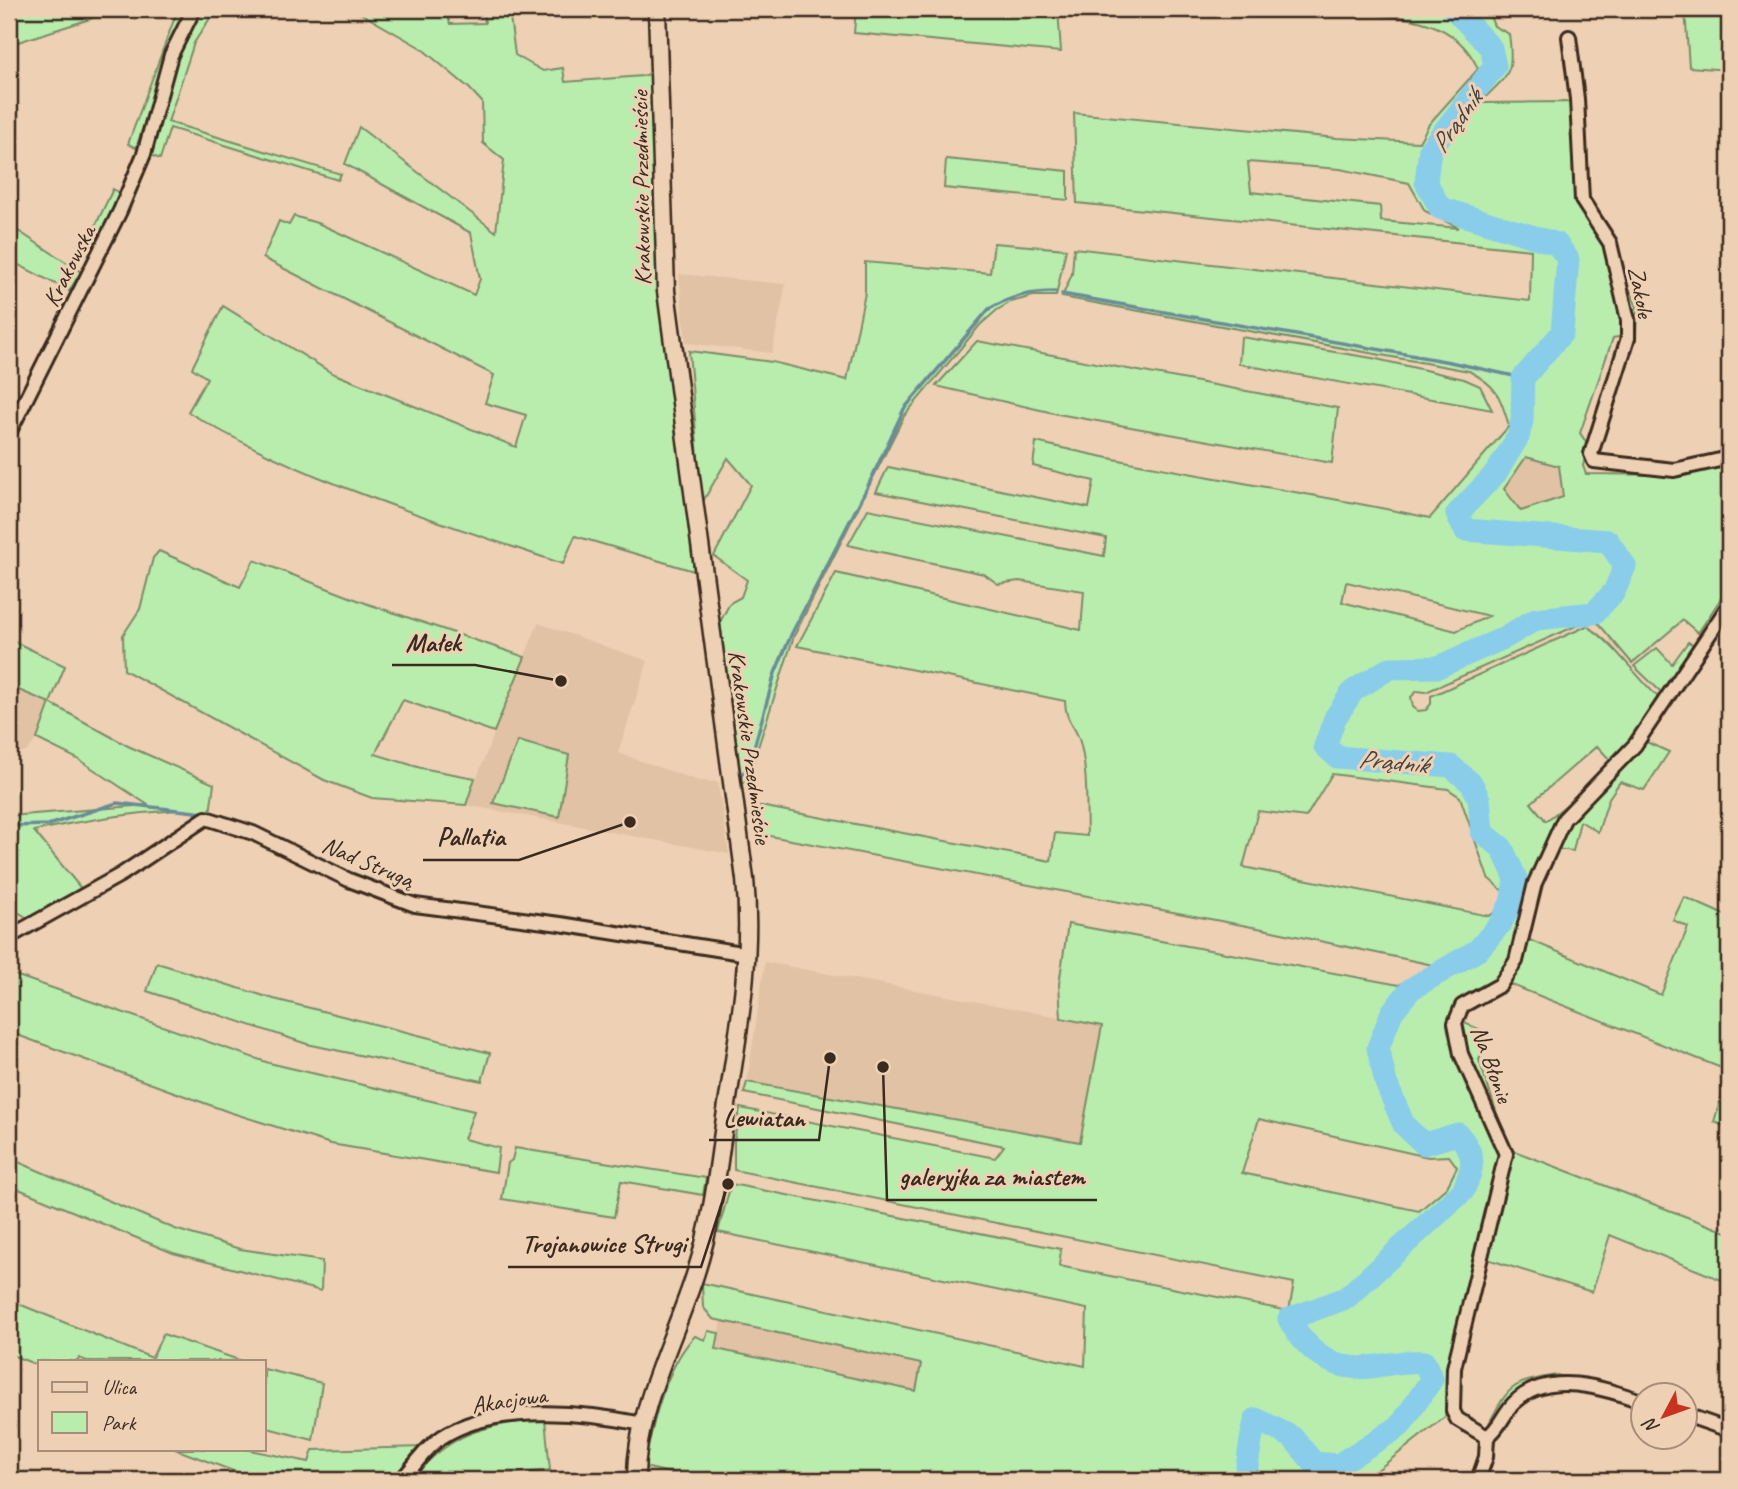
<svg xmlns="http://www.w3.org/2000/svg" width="1738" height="1489" font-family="Caveat,sans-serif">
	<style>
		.built { fill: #e1c2a4 }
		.green { fill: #b9edae; stroke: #7a8c66; stroke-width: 2; fill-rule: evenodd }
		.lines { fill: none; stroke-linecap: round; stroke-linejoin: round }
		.stream { stroke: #6a8c98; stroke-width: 3.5 }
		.river { stroke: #89cdea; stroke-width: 23 }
		.minor-casing { stroke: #3b2a1e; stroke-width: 18 }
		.secondary-casing { stroke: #3b2a1e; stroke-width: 21 }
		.minor { stroke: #eed1b4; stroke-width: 12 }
		.secondary { stroke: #eed1b4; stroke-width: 16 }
		.labels { text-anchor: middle; stroke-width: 6; stroke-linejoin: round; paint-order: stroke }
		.street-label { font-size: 24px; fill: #3b2a1e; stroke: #eed1b4 }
		.water-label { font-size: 26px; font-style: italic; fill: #47423d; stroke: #eed1b4 }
		.leader { fill: none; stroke: #3b2a1e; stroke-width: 2.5 }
		.callout-dot { fill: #3b2a1e; stroke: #eed1b4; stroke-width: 2.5 }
		.callout-label { font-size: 26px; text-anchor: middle; font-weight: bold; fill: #3b2a1e; stroke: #eed1b4; stroke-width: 6; stroke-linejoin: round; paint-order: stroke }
	</style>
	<rect width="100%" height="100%" fill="#eed1b4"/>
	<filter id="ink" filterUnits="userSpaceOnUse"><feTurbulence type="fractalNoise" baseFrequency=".0143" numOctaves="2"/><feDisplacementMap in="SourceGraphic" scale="14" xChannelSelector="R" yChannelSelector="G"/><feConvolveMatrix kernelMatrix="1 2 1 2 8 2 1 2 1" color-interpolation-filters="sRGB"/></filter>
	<g filter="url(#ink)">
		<g class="built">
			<path d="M679,274L786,284L772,353L686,343Z"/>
			<path d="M1526,457L1559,466L1563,497L1521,511L1504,489Z"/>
			<path d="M538,623L648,661L618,753L699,781L718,782L729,854L466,805Z"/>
			<path d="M9,686L50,703L37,739L26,752H9Z"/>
			<path d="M765,962L1102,1025L1080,1142L747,1082Z"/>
			<path d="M721,1321L922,1364L916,1392L716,1348Z"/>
		</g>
		<g class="green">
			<path d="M9,9H109L90,19L9,45Z"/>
			<path d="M178,9H187L174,31L136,148L128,144Z"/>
			<path d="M202,9H216L194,43L168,122L341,174L338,180L170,128L160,159L148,154L176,58Z"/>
			<path d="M333,9H446L450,24L485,23L483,9H509L515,55L543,71L563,68L565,82L643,76L652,73L660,294L694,571L575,536L563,564C436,520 304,482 188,412L207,378L192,368L223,306L332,373L516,447L526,415L485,403L494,375L263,258L279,221L289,225L294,216L320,224L474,295L480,279L471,233L345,164L359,127L496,232L504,160L483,143L482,102L469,88L421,48L360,13Z"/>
			<path d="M856,9H1058L1061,52L854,33Z"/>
			<path d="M1344,9H1487L1494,26L1509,34C1515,77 1507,74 1480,103L1572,102L1578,199L1605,249L1624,336L1613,338L1580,433L1588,445L1583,466L1586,474L1676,475L1729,464V586L1698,633L1683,620L1632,663L1598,623L1587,621L1426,692L1417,691L1411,697L1413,707L1418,711L1426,710L1431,704V696L1587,626C1615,644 1635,676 1660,699L1630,744L1612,762L1597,746L1531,803L1546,821L1575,798L1554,830L1509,962L1498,979L1461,999L1448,1018L1458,1058L1502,1152L1450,1369L1446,1416L1371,1475L1351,1480H702L644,1467C652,1427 665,1366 695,1336L705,1340L708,1331L719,1333L716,1349L916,1391L921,1364L713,1319L703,1307L702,1283L1085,1366L1087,1309L718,1232L731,1184L1061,1249L1059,1266L1289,1311L1294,1283L734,1170V1141L740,1108L995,1158L1004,1146L744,1093L747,1082L1080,1142L1102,1026L1061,1018L1059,984L1068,924L1399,985L1433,965L1263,929L759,834L760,806L1051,861L1055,833L1087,836C1086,805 1088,772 1080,742C1075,724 1066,724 1065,701L797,646L836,573L1081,630L1084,591L1019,581L998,584L984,574L848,545L868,509L1104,556L1106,538L876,492L888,467L1089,508L1094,481L1033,466L1036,442C1166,473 1299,490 1430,518L1509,426C1500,395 1497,386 1469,371L1062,297L1072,274L1074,248L1530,301L1531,250L1077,203L1074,113L1337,138L1419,142L1429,124L1478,69C1455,15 1396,16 1345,13ZM1248,162L1340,169L1409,183L1425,211L1459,228L1381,221L1380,206L1251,192ZM1526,457L1559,466L1563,497L1521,511L1504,489ZM1346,583L1347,582L1489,616L1456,631L1342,602ZM1332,774L1448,789L1460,797L1488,878L1505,893L1500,909L1489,916L1243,867L1258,811L1306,817ZM1259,1119L1428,1157L1449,1156L1457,1167L1447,1187L1419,1211L1242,1173Z"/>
			<path d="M1685,9H1729V70L1689,67Z"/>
			<path d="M946,159L1068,171V200L944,188Z"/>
			<path d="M113,189L120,193L96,243L89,239Z"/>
			<path d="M9,225L81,272L69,291L9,260Z"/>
			<path d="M994,243L1066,249L1056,296H1033L1011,302L997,310L980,325L904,416L794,636L747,781L742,783L720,622L730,603L741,597L747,580L714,556L751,485L728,458L702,503L689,351L772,362L847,380L865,293V262L990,273Z"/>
			<path d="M1616,255L1637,307L1636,340Z"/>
			<path d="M1241,337L1372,358L1464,379L1480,386L1492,410L1239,364Z"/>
			<path d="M977,341L1338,408L1332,463L1058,414L936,386Z"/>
			<path d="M159,551L240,587L254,560L368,604L525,657L494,732L403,700L375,754L421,768L475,778L466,805L372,798L324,780L124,670L123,635L140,609L153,558Z"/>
			<path d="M9,639L65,666L50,703L128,746L214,784L210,813C199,817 191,809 179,810C130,813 82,820 34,831L83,891L29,919L9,906V816L148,805L78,759L37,739L50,703L9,686Z"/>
			<path d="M1688,642L1697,646L1663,694L1634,666L1657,648L1672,664Z"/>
			<path d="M518,741L569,755L559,817L493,803Z"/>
			<path d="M1644,741L1669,752L1644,790L1620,782L1609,798L1598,832L1580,821L1573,851L1555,849L1570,822L1639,751Z"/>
			<path d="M1684,897L1729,917V1071L1507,983L1525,938L1661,995L1688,927L1673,920Z"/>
			<path d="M157,963L274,999L490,1053L482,1081L307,1044L147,991Z"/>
			<path d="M9,973L269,1063L474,1111L464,1139L499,1148L496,1172L331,1144L229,1112L9,1032Z"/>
			<path d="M1460,1021L1490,1034L1479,1060L1509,1149L1729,1233V1283L1610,1235L1592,1292L1484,1258L1508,1165L1464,1053Z"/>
			<path d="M1723,1091L1729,1094V1128L1714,1122Z"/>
			<path d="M515,1148L706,1178L703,1195L621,1181L614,1217L502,1199L508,1163L512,1160Z"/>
			<path d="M9,1158L175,1229L240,1249L322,1261L321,1291L173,1253L9,1185Z"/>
			<path d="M9,1300L152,1358L163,1334L242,1361H87L79,1358L78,1361H40V1366L9,1354Z"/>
			<path d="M264,1369L322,1383L313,1440L264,1427Z"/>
			<path d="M1557,1375L1620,1391L1643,1405C1579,1393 1537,1369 1497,1437L1487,1427C1509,1385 1510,1383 1557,1375Z"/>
			<path d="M545,1419L550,1470L449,1480H411C451,1431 485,1425 545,1419Z"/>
			<path d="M423,1447L396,1480H257L175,1449H245L309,1462L313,1450Z"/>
		</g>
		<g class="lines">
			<g class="stream">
				<path d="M1062,294L1450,362L1523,378"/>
				<path d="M741,776L749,765L775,673L792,633L867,488L904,409L989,309C1011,296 1030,292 1055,292"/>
				<path d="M726,797L738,888"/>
				<path d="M9,826L48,825L117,803L204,813"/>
			</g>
			<path class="river" d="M1244,1480C1250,1459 1249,1439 1256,1419L1292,1437L1314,1463L1338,1465L1400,1426L1432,1379L1424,1362C1404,1360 1388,1365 1369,1367C1333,1372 1305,1349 1289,1319L1346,1298L1463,1191C1474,1166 1477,1156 1458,1134L1424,1144L1404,1125L1386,1083L1378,1048L1392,1012L1411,989L1478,950L1501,923L1511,903L1516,879L1502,848L1482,832L1479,799L1472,784L1451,766L1337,757L1325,746L1335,718L1353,691L1390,668L1438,667L1504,638L1536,619L1594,613L1614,592L1625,566L1608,541L1465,530L1457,514L1496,473L1518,437L1522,421L1523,378L1562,333L1568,259L1557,244L1440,208L1426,182L1430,149L1495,66L1491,48L1454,9"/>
			<g class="minor-casing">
				<g id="minor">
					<path d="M1569,37L1577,99L1582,200L1610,243L1628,320V338L1591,454L1594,461L1674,470L1729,458"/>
					<path d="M9,433L120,211L144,154L171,55L194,9"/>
					<path d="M9,937L122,874L206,818L253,833L349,880L415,905L560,924L748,954"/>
					<path d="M1686,1415L1729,1430"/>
					<path d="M1487,1437L1457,1419L1453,1411L1454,1368L1506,1154L1461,1054L1455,1023L1462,1006L1500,985L1516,961L1535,883L1564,819L1635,745L1729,605"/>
					<path d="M1487,1437C1500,1428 1503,1414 1514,1403C1548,1369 1603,1388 1644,1402"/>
					<path d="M401,1480C415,1466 425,1448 442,1437C494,1403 585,1412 643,1424"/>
					<path d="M1478,1480L1486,1457L1487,1437"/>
				</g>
			</g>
			<g class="secondary-casing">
				<path id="secondary" d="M636,1480C635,1409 675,1339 696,1272C713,1220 718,1165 726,1111C738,1034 753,957 745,879L666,291L657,9"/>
			</g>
			<use href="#minor" class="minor"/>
			<use href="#secondary" class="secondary"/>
		</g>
	</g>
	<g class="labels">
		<g class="street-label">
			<text transform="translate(641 188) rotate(-91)" y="8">Krakowskie Przedmieście</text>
			<text transform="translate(69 266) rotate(-63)" y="8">Krakowska</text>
			<text transform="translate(1641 292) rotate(79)" y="8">Zakole</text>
			<text transform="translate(750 747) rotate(82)" y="8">Krakowskie Przedmieście</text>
			<text transform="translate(368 862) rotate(23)" y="8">Nad Strugą</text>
			<text transform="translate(1492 1064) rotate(70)" y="8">Na Błonie</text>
			<text transform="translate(509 1400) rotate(-8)" y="8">Akacjowa</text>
		</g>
		<g class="water-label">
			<text transform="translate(1456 121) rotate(-55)" y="9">Prądnik</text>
			<text transform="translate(1393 761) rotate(5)" y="9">Prądnik</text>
		</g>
	</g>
	<path class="leader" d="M561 681L475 665H392M630 822L519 860H423M830 1058L819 1140H709M883 1067L887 1200H1097M728 1184L701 1267H508"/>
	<g class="callout-dot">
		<circle cx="561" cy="681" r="7"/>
		<circle cx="630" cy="822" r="7"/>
		<circle cx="830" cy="1058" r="7"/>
		<circle cx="883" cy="1067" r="7"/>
		<circle cx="728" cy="1184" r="7"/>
	</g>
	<g class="callout-label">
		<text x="433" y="651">Małek</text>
		<text x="471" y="845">Pallatia</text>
		<text x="764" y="1126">Lewiatan</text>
		<text x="992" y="1185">galeryjka za miastem</text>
		<text x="604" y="1252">Trojanowice Strugi</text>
	</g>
	<rect width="1738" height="1489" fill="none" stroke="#eed1b4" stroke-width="35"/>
	<rect x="18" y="18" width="1703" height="1454" fill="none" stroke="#3b2a1e" stroke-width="2.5" filter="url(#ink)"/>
	<rect x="38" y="1360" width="228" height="91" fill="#eed1b4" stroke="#a68e78" stroke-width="2"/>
	<rect x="52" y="1382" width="35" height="10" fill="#eed1b4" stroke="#a68e78" stroke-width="2"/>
	<text x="102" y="1394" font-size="21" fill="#3b2a1e">Ulica</text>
	<rect x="52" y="1412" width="35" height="21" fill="#b9edae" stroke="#a68e78" stroke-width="2"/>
	<text x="102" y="1430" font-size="21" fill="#3b2a1e">Park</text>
	<g transform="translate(1664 1416) rotate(229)"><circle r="33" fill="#eed1b4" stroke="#a68e78" stroke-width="2"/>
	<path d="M0-5L12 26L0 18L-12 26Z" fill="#c8321e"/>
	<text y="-10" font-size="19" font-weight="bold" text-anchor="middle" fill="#3b2a1e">N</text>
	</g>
</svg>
